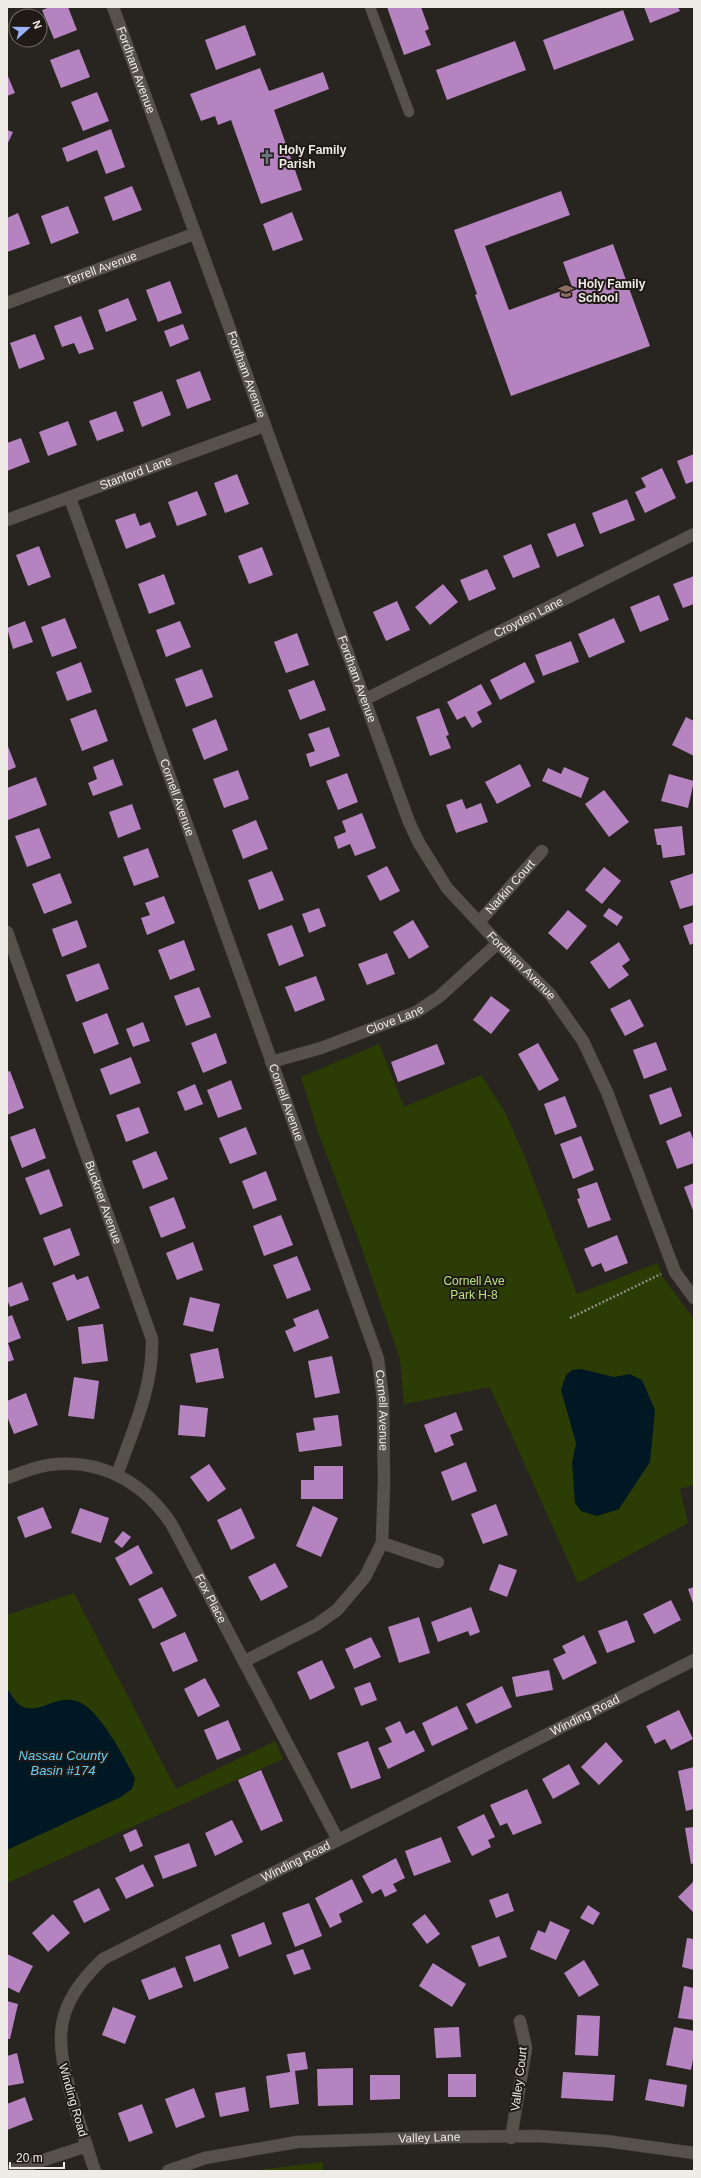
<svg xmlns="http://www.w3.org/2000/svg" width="701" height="2178" font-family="Helvetica,sans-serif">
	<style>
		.green { fill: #2b3d04 }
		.water { fill: #001823 }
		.building { fill: #b683c1 }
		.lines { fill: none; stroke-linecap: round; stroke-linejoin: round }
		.lane-casing { stroke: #423e3a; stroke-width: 11 }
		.street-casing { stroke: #423e3a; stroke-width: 13 }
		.path { stroke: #8e8b86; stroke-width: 2.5; stroke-dasharray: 2 2; stroke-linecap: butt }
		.lane { stroke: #57514c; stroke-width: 10 }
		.street { stroke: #57514c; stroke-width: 12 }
		.labels { text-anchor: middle; stroke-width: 4; stroke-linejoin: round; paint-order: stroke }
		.street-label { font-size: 12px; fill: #efece8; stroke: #1f1a16 }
		.poi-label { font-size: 12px; font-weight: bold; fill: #efece8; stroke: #1f1a16; text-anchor: start }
		.park-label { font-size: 12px; fill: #bbe37e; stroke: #1f1a16 }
		.water-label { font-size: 13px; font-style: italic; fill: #68cef3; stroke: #1f1a16 }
	</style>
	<rect width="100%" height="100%" fill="#28241f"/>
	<g class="green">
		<path d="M379,1044L404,1107L481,1075L505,1112L524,1155L577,1294L658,1263L662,1276L694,1319V1485L680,1489L688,1523L578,1583L490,1387L404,1404L400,1359L361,1246L318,1132L301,1077Z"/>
		<path d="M74,1593L176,1789L275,1741L283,1759L7,1883V1615Z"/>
		<path d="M323,2162V2171H247Z"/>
	</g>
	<g class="water">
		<path d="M581,1369L614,1377L630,1374L642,1380L655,1410L650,1462L619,1509L597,1516L581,1511L575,1503L572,1463L576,1443L561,1390L566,1375L572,1370Z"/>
		<path d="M7,1689C11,1694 16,1703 21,1706C41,1716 55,1693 79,1702C100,1710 124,1758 135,1778L132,1789L121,1797L7,1850Z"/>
	</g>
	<g class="building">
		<path d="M50,7H68L77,30L54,39L42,10Z"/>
		<path d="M387,7H421L429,29L425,31L431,45L404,55Z"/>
		<path d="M644,7H678L680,11L650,23Z"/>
		<path d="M623,10L634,40L554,70L543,40Z"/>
		<path d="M245,25L256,55L216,70L205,40Z"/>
		<path d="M515,41L526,70L447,100L436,70Z"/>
		<path d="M79,49L90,77L61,88L50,60Z"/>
		<path d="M260,68L269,91L323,72L329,89L274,110L302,190L261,204L231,120L218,125L215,116L201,121L190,94Z"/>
		<path d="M7,74L15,93L7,96Z"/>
		<path d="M97,92L109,121L83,131L71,102Z"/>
		<path d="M111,129L125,167L106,174L97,150L67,162L62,148Z"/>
		<path d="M7,130L13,132L7,145Z"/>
		<path d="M132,186L142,210L113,221L104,197Z"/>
		<path d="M561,191L570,215L485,246L509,310L572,287L563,262L613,244L650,346L511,396L475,295L477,294L454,230Z"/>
		<path d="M68,206L79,233L51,244L41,216Z"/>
		<path d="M292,212L303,240L273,251L263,224Z"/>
		<path d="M18,213L30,244L7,252V218Z"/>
		<path d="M170,281L182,313L158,322L146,290Z"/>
		<path d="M128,298L137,320L106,332L98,310Z"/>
		<path d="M81,316L94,349L79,354L74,343L62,347L54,326Z"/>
		<path d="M183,324L189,339L170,347L164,331Z"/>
		<path d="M35,334L45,359L19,369L10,343Z"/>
		<path d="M200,371L211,400L187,409L176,380Z"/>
		<path d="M162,391L171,415L142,427L133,402Z"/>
		<path d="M116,411L124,431L97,441L89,421Z"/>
		<path d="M68,421L77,445L48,456L39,432Z"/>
		<path d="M21,438L30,462L7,471V443Z"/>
		<path d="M694,454V481L686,484L677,461Z"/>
		<path d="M662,468L676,498L645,513L635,492L646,487L641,478Z"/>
		<path d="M237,474L249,504L225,513L214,483Z"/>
		<path d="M197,491L207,515L177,526L168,502Z"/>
		<path d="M627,499L635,520L600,534L592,513Z"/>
		<path d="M135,513L140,526L150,522L156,537L126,549L115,520Z"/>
		<path d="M575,523L584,546L557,557L547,534Z"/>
		<path d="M531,544L540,567L513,578L503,556Z"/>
		<path d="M39,546L51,577L28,586L16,555Z"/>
		<path d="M262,547L273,575L249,584L238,556Z"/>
		<path d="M487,569L496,589L469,601L460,580Z"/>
		<path d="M164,574L175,604L149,614L138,584Z"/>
		<path d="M694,576V604L683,608L673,584Z"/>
		<path d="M443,584L458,602L430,625L415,607Z"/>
		<path d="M659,595L669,620L640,632L630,607Z"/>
		<path d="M397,601L410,630L386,641L373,612Z"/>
		<path d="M65,618L77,648L52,657L41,627Z"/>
		<path d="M614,618L625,642L589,658L578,634Z"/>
		<path d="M25,621L33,642L13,649L7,628Z"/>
		<path d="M180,621L191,647L166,657L156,630Z"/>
		<path d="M297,633L309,665L286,673L274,642Z"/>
		<path d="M571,641L579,662L543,676L535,655Z"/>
		<path d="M81,662L92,692L67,701L56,672Z"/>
		<path d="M525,662L535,682L500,700L490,680Z"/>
		<path d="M202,669L213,697L186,707L175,679Z"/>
		<path d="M314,680L326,710L300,720L288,690Z"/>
		<path d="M481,684L492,704L477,712L482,722L472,728L465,716L457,720L447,702Z"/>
		<path d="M439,708L449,735L446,736L451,748L430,756L416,717Z"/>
		<path d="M96,709L108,741L82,751L70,719Z"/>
		<path d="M686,717L694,721V756L672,745Z"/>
		<path d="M216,719L228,750L204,760L192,729Z"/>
		<path d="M329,727L340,756L310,767L306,754L315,751L308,734Z"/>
		<path d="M7,744L16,767L7,771Z"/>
		<path d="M113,759L123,785L93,796L88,783L97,779L93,767Z"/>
		<path d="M520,764L531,786L497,804L485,782Z"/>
		<path d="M564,767L589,778L581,798L542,781L548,768L561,774Z"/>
		<path d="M238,770L249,799L224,808L213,779Z"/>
		<path d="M347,773L358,802L338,810L326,781Z"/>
		<path d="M669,774L694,781L688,808L661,801Z"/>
		<path d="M36,777L47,805L8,820L7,788Z"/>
		<path d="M604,790L629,822L609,837L585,804Z"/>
		<path d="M462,799L466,809L481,803L488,822L456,833L446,805Z"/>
		<path d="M132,804L141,829L118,838L109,812Z"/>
		<path d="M362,813L376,848L355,856L350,844L338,849L334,837L346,832L342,821Z"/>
		<path d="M256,820L268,849L243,859L232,830Z"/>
		<path d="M682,826L685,855L663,858L661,845H657L654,829Z"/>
		<path d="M39,828L51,858L27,867L15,836Z"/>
		<path d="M148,848L159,877L134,886L123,857Z"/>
		<path d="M387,866L400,891L380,901L367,876Z"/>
		<path d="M604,867L621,881L602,904L585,890Z"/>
		<path d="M272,871L284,900L259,910L248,880Z"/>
		<path d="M60,873L72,903L44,914L32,884Z"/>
		<path d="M694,873V905L680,909L670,881Z"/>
		<path d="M164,896L175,923L147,935L141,918L150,915L145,903Z"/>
		<path d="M319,908L326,926L309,933L302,914Z"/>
		<path d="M609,908L623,917L617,926L603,916Z"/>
		<path d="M568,910L587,926L567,950L548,933Z"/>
		<path d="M77,920L87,947L62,957L52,929Z"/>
		<path d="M413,920L429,947L409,959L393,932Z"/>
		<path d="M694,922V943L690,945L683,926Z"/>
		<path d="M292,925L304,956L279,966L267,934Z"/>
		<path d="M184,940L195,970L170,980L158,950Z"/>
		<path d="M619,942L630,960L622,966L629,975L609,989L590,962Z"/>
		<path d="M387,953L395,974L367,985L358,964Z"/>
		<path d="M99,963L109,989L76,1002L66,975Z"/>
		<path d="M316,976L325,1000L295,1012L285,987Z"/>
		<path d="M199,987L211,1017L186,1026L174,996Z"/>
		<path d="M491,996L510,1010L491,1034L473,1020Z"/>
		<path d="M630,999L644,1026L625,1036L610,1009Z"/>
		<path d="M107,1013L119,1044L94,1054L82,1023Z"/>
		<path d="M143,1022L150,1041L133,1047L126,1029Z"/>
		<path d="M216,1033L227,1063L203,1073L191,1043Z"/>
		<path d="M656,1042L667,1070L644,1079L633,1050Z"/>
		<path d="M538,1043L559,1080L539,1091L518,1054Z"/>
		<path d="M437,1044L445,1064L398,1082L391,1062Z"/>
		<path d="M131,1057L141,1083L110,1095L100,1069Z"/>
		<path d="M10,1071L24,1108L7,1115V1072Z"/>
		<path d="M231,1080L242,1109L218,1118L207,1090Z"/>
		<path d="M195,1084L203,1104L185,1111L177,1092Z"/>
		<path d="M671,1087L682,1116L660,1125L649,1095Z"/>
		<path d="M565,1096L577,1127L555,1135L544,1104Z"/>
		<path d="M139,1107L149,1133L126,1142L116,1115Z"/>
		<path d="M246,1127L257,1154L230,1164L219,1138Z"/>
		<path d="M35,1128L46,1158L22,1168L10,1137Z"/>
		<path d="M690,1131L694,1141V1163L677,1169L666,1141Z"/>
		<path d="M581,1136L594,1170L573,1179L560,1144Z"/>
		<path d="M156,1151L168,1179L143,1189L132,1161Z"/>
		<path d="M49,1169L63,1206L40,1215L25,1178Z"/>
		<path d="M266,1171L277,1200L253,1209L242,1181Z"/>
		<path d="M597,1182L611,1220L588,1228L577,1199L580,1198L577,1189Z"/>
		<path d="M694,1183V1213L684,1187Z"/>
		<path d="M174,1197L186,1228L161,1238L149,1207Z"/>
		<path d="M281,1215L293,1245L264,1256L253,1226Z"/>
		<path d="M70,1228L80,1255L54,1266L43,1238Z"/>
		<path d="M617,1235L628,1263L605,1272L601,1263L592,1267L584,1249Z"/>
		<path d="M193,1242L203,1270L177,1280L166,1253Z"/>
		<path d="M297,1256L311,1290L287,1299L273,1265Z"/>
		<path d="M74,1274L77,1280L88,1276L100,1308L67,1321L52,1283Z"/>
		<path d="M22,1282L29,1300L10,1307L7,1299V1288Z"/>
		<path d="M190,1297L220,1304L213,1332L183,1325Z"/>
		<path d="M318,1309L329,1338L294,1352L285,1331L296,1326L293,1319Z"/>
		<path d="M12,1315L21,1338L8,1343L14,1360L7,1362V1317Z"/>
		<path d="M103,1324L108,1361L82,1364L78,1327Z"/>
		<path d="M218,1348L224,1378L196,1383L190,1354Z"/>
		<path d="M332,1356L340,1393L315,1398L308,1361Z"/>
		<path d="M74,1377L99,1381L94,1419L68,1416Z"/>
		<path d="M26,1393L38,1425L14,1434L7,1416V1401Z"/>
		<path d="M180,1405L208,1408L205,1437L178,1435Z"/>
		<path d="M456,1412L463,1430L450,1435L454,1445L435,1453L424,1425Z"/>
		<path d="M338,1415L342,1446L299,1452L296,1433L315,1430L313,1418Z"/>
		<path d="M466,1462L477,1491L452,1501L441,1472Z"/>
		<path d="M209,1464L226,1489L208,1502L190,1477Z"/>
		<path d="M314,1466H343V1499H301V1480H314Z"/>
		<path d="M496,1504L508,1535L483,1544L471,1514Z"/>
		<path d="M313,1506L338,1518L321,1557L296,1546Z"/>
		<path d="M43,1507L52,1528L25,1538L17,1517Z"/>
		<path d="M80,1508L109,1518L101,1543L71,1533Z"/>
		<path d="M241,1508L255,1538L231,1550L217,1520Z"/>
		<path d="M123,1531L131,1537L122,1548L114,1542Z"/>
		<path d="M138,1545L153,1573L130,1586L115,1558Z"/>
		<path d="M275,1563L288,1587L261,1601L248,1577Z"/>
		<path d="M499,1564L517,1570L507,1597L489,1590Z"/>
		<path d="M162,1587L177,1616L153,1629L138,1599Z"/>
		<path d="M694,1587V1606L688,1589Z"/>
		<path d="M671,1600L681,1620L654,1634L643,1614Z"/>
		<path d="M471,1607L480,1632L470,1636L468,1631L438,1642L431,1622Z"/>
		<path d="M419,1617L430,1653L399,1663L388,1627Z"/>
		<path d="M627,1620L635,1642L607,1653L598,1631Z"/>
		<path d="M185,1632L198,1661L173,1672L160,1643Z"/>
		<path d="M584,1635L597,1663L563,1680L553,1659L566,1653L562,1646Z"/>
		<path d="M371,1637L381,1657L354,1669L345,1649Z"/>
		<path d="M322,1660L335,1688L310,1700L297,1672Z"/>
		<path d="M549,1670L553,1690L516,1697L512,1677Z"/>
		<path d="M205,1678L220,1706L198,1717L184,1689Z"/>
		<path d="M370,1682L377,1700L361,1706L354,1688Z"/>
		<path d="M502,1686L512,1707L476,1724L466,1704Z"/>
		<path d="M457,1706L468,1729L432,1746L422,1723Z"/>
		<path d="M679,1710L693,1739L671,1750L665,1739L655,1744L646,1726Z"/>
		<path d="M228,1720L241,1750L217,1760L204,1730Z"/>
		<path d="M400,1721L406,1734L414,1730L425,1751L388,1769L378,1748L392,1742L385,1728Z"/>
		<path d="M368,1741L381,1778L351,1789L337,1753Z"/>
		<path d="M606,1742L623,1761L599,1785L581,1767Z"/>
		<path d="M569,1764L580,1784L553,1799L542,1779Z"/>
		<path d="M694,1767V1809L686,1811L678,1771Z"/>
		<path d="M261,1770L283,1821L261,1831L238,1780Z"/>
		<path d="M527,1789L542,1823L513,1835L507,1823L500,1826L490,1805Z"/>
		<path d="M484,1814L495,1837L488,1840L491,1847L472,1856L457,1827Z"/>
		<path d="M232,1820L243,1842L215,1856L205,1833Z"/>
		<path d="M694,1827V1863L691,1864L685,1828Z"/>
		<path d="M136,1829L143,1846L130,1852L123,1835Z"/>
		<path d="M441,1837L451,1862L414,1876L405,1851Z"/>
		<path d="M189,1843L197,1866L163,1879L154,1856Z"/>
		<path d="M396,1858L405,1878L393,1884L397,1891L385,1897L381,1889L372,1894L362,1876Z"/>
		<path d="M143,1864L154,1886L126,1899L115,1878Z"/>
		<path d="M352,1879L363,1902L339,1914L342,1922L330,1928L315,1898Z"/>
		<path d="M694,1881V1913L678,1897Z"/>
		<path d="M99,1888L110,1910L84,1923L73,1901Z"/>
		<path d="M508,1893L514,1911L496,1918L489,1900Z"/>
		<path d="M309,1903L322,1936L295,1947L282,1913Z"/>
		<path d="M588,1905L600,1913L593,1925L580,1918Z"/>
		<path d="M53,1914L70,1933L48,1952L32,1933Z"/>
		<path d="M425,1914L440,1934L427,1944L412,1924Z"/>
		<path d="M550,1921L570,1930L556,1960L530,1949L538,1930L545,1933Z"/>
		<path d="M264,1922L272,1944L239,1957L231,1935Z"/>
		<path d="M499,1936L507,1957L479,1967L471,1946Z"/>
		<path d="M687,1938L694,1939V1970L682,1967Z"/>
		<path d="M220,1944L229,1968L194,1982L185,1957Z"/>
		<path d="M303,1949L311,1969L294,1975L286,1955Z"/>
		<path d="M7,1954L33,1966L19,1993L7,1987Z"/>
		<path d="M584,1960L599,1985L579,1997L564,1973Z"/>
		<path d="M433,1963L466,1984L452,2007L419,1986Z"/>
		<path d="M175,1967L183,1987L149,2000L141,1980Z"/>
		<path d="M684,1986L694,1988V2020L678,2018Z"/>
		<path d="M7,2001L18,2004L10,2039H7Z"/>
		<path d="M113,2007L136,2016L125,2044L102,2035Z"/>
		<path d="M577,2015L600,2016L598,2056L575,2055Z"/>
		<path d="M459,2027L461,2057L436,2058L434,2028Z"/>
		<path d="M674,2027L694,2031V2054L691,2070L666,2065Z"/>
		<path d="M305,2052L308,2069L295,2071L299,2104L270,2108L266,2076L290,2072L287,2054Z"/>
		<path d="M17,2053L24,2083L7,2086V2056Z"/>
		<path d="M353,2068V2105L318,2106L317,2069Z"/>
		<path d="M563,2072L615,2075L613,2101L561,2098Z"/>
		<rect x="448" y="2074" width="28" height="23"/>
		<path d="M370,2075H400V2099L370,2100Z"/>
		<path d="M649,2079L687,2085L684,2107L645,2100Z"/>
		<path d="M245,2087L249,2111L220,2117L215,2093Z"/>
		<path d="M194,2088L205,2117L176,2128L165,2099Z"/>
		<path d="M25,2097L33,2120L7,2130V2104Z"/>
		<path d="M142,2104L153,2133L129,2142L118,2113Z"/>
	</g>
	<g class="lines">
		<g class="lane-casing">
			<path id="lane" d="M370,7L409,112"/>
		</g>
		<g class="street-casing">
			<g id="street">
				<path id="s1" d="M113,7L409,822L419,843L447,888L498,943L550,994L583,1041L607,1092L675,1272L694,1298"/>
				<path id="s2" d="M7,303L194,234"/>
				<path id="s3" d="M70,498L378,1359L383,1399L384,1483L382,1543L365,1577L337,1610L316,1625L245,1661"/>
				<path id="s4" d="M7,520L264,426"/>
				<path id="s5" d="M364,700L694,534"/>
				<path id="s6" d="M479,922L542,851"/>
				<path id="s7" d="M7,932L152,1339C153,1389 133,1429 117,1475"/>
				<path id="s8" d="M271,1062L321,1048L416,1012L439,997L498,943"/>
				<path id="s9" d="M7,1478C23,1472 40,1465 58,1464C106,1461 146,1485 172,1525L338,1840"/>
				<path d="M382,1543L438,1562"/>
				<path d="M511,2138L526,2048L520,2021"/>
				<path d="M10,2171L87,2146"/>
				<path id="s10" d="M95,2171C87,2148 80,2124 73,2101C54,2038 53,2007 103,1959L694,1660"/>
				<path id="s11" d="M168,2171L205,2158L297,2142L448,2137L538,2136L606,2141L694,2153"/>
			</g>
		</g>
		<path class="path" d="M570,1318L661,1274"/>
		<use href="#lane" class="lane"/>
		<use href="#street" class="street"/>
	</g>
	<defs>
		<g id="church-bare" transform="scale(1.2)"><path d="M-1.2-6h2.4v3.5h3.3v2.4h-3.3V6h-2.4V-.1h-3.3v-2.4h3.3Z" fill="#6b7280" stroke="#1f1a16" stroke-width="2.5" paint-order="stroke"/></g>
		<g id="school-bare" transform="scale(1.2)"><path d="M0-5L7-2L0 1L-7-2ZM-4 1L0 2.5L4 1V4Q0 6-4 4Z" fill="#8d6e63" stroke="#1f1a16" stroke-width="2.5" paint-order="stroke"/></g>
	</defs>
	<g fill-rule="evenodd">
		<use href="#church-bare" x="267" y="157"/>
		<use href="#school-bare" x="566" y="291"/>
	</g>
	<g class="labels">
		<g class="street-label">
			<text dy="4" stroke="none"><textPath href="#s1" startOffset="67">Fordham Avenue</textPath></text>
			<text dy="4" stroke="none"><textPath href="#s2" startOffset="100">Terrell Avenue</textPath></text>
			<text dy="4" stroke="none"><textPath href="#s1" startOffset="391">Fordham Avenue</textPath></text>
			<text dy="4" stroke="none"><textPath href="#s4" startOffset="137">Stanford Lane</textPath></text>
			<text dy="4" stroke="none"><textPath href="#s5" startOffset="184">Croyden Lane</textPath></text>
			<text dy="4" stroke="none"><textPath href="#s1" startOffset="715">Fordham Avenue</textPath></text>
			<text dy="4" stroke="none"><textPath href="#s3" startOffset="318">Cornell Avenue</textPath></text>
			<text dy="4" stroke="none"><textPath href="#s6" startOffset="47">Narkin Court</textPath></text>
			<text dy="4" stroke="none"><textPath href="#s1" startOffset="1051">Fordham Avenue</textPath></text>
			<text dy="4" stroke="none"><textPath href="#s8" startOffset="131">Clove Lane</textPath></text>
			<text dy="4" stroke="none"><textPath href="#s3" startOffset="642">Cornell Avenue</textPath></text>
			<text dy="4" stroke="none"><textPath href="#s7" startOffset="287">Buckner Avenue</textPath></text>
			<text dy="4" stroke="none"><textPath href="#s3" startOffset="966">Cornell Avenue</textPath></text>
			<text dy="4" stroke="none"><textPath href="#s9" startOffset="272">Fox Place</textPath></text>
			<text dy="4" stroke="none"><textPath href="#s10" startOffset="770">Winding Road</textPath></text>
			<text dy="4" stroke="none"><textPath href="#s10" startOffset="446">Winding Road</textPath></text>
			<text transform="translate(519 2079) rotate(-83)" y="4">Valley Court</text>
			<text transform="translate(73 2100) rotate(74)" y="4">Winding Road</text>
			<text dy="4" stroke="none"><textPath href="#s11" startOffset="265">Valley Lane</textPath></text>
		</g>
		<g class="poi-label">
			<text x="279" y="154">Holy Family<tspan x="279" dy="14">Parish</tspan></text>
			<text x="578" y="288">Holy Family<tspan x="578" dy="14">School</tspan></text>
		</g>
		<g class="park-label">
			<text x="474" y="1285">Cornell Ave<tspan x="474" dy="14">Park H-8</tspan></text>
		</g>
		<g class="water-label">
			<text x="63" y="1760">Nassau County<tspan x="63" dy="15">Basin #174</tspan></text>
		</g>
	</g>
	<rect width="701" height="2178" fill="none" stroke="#efece8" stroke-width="16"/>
	<g transform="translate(28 28) rotate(69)"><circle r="19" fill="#1f1a16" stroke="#726e6a"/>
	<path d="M0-3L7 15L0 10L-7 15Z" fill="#9cb4fd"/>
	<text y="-6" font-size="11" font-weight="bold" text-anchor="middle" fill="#efece8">N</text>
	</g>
	<path d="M10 2162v6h54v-6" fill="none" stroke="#efece8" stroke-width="2"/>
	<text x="16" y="2162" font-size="12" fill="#efece8" stroke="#1f1a16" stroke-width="3" paint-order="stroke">20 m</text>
</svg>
